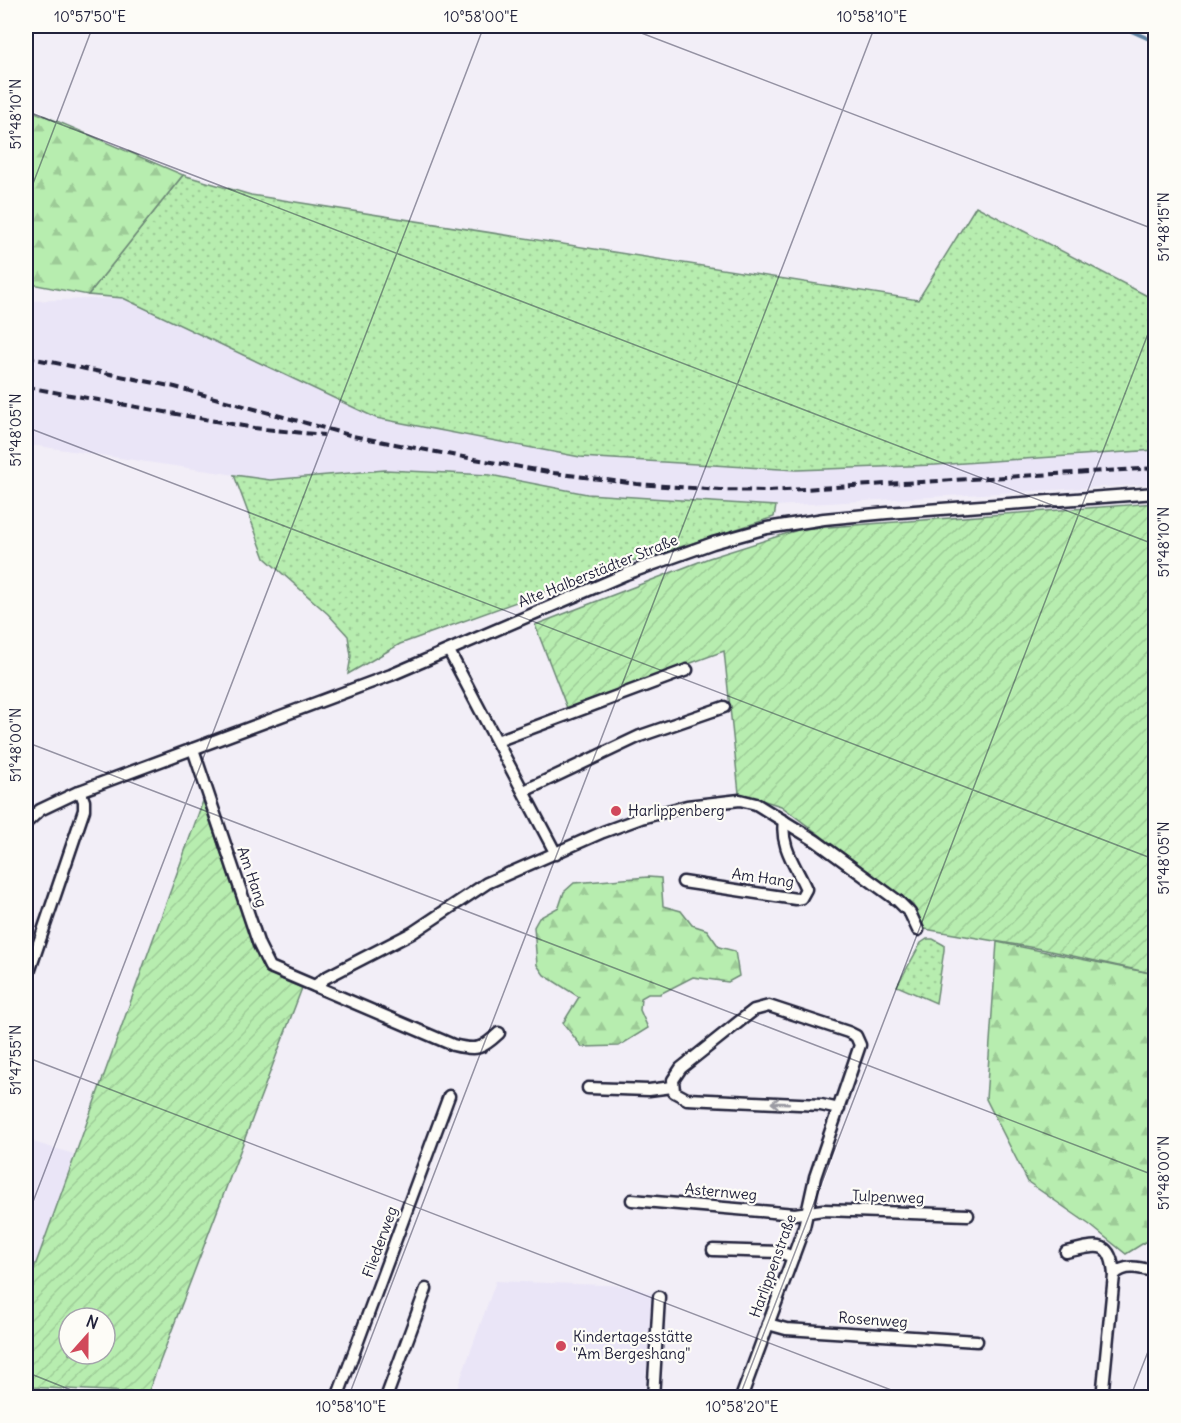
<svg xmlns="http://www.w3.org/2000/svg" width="1181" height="1423" font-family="Delius,sans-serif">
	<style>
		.built { fill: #eae5f7 }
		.grass { fill: url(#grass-dots); stroke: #6c8875; stroke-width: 1.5 }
		.forest { fill: url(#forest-firs); stroke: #6c8875; stroke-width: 1.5 }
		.garden { fill: url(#garden-furrows); stroke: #6c8875; stroke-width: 1.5; fill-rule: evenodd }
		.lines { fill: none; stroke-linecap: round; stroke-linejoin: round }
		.stream { stroke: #5e82a2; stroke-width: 4 }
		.minor-casing { stroke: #22223b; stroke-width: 15 }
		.minor { stroke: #fdfcf7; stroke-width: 10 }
		.rail { stroke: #22223b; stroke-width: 4; stroke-dasharray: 9 4.5; stroke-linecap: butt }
		.oneway { stroke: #9a9aa2 }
		.ticks { fill: none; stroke: #22223b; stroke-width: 1.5; stroke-opacity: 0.45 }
		.poi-dot { fill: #d1495b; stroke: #fdfcf7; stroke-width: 2 }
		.labels { text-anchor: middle; stroke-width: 4.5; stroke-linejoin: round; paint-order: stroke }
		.street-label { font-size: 15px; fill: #22223b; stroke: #fdfcf7 }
		.poi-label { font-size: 15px; fill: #22223b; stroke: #fdfcf7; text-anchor: start }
		.neatline { fill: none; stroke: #22223b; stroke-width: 2 }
		.ticks-label { font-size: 15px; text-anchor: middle; fill: #22223b }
	</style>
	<defs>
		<pattern id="grass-dots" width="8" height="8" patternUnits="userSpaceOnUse" patternTransform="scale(1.5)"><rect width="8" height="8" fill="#b7edaf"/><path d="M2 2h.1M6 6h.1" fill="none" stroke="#9dcb97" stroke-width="1.8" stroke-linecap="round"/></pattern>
		<pattern id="forest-firs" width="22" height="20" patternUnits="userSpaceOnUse" patternTransform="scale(1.5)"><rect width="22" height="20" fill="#b7edaf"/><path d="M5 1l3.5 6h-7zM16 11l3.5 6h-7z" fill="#9dcb97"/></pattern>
		<pattern id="garden-furrows" width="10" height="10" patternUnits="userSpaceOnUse" patternTransform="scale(1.5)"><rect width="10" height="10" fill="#b7edaf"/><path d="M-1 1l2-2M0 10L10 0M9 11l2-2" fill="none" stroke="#9dcb97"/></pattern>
	</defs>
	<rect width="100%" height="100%" fill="#f2eef7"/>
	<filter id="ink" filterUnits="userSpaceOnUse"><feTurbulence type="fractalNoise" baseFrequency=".0167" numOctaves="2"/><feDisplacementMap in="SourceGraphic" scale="12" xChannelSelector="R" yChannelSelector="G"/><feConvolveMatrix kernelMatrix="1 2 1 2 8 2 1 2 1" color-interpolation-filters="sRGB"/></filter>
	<g filter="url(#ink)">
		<g class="built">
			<path d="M123,298L376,418L580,457L797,470L935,465L1155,450V484L776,506L591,495L490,475L385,470L270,480L38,446H26V301Z"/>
			<path d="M26,1140L74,1154L26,1291Z"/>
			<path d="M496,1281L630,1286L652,1294L645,1397H454Z"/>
		</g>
		<g class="grass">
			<path d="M183,175L251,195L918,300L976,206L1155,300V450L935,465L797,470L580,457L376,418L123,298L88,295Z"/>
			<path d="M385,470L490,475L587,494L776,506L774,517L655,555L624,563L400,644L348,674L351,656L348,636L328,614L265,558L234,475L270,480Z"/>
			<path d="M927,939H933L944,945V950L936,1003L897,986L921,943Z"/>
		</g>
		<g class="forest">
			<path d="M26,108L183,175L88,295L26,283Z"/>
			<path d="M648,877L661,878L663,906L681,911L692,925L707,930L719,947L735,951L739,976L728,982L693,977L660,994H648L641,998L640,1010L648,1028L619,1046L582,1047L563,1023L579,997L544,975L537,965L534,927L539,918L559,907L564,892L574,883Z"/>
			<path d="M997,942L1155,974V1236L1126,1254L1090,1225L1028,1182L986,1099Z"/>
		</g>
		<g class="garden">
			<path d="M1155,503V974L1041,949L925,929L913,905L781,806L739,793L724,651L567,708L535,625L709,558L801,529Z"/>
			<path d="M203,801L253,945L263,968L283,980L302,988L148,1393L26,1387V1291ZM69,1318H105V1354H69Z"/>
		</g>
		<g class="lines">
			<path class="stream" d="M1120,26L1156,42"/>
			<g class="minor-casing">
				<g id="minor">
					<path d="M449,651L556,854"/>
					<path d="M497,741L687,670"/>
					<path d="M193,749L259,945L270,967L453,1045C477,1051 482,1049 499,1033"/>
					<path d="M524,791L640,736L724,707"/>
					<path d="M26,823L40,810L80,791L391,675L626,574L713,543L767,528L824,519L887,513L1156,493"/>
					<path d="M683,882L796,899L801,898L806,889C796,866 780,847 784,821"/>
					<path d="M26,981L84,810V801L80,791"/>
					<path d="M315,986L325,978L412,933L487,883L603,832L641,818L687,806L740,800L756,804L816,841L898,901L910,913L918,930"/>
					<path d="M588,1088L649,1090L672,1087"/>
					<path d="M632,1200L795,1214L823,1210L968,1215"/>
					<path d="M713,1250L780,1252L793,1257"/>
					<path d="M1066,1252C1095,1246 1111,1237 1114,1275"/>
					<path d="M768,1324L786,1329L977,1341"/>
					<path d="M337,1398L449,1096"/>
					<path d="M386,1398L426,1289"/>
					<path d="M653,1398L659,1297"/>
					<path d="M741,1398L804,1227L815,1177L860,1045L856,1036L848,1032L769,1006L754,1010L745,1017L681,1068L673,1080L674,1092L687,1099L821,1105L839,1109"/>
					<path d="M1102,1398L1114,1275C1125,1263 1141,1268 1156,1272"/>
				</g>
			</g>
			<use href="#minor" class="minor"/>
			<g class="rail">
				<path d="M26,357L175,387L353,436L452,455L554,473L637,484L720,490L769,491L1156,468"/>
				<path d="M26,387L254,428L324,435"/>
			</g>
		</g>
		<defs><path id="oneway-shaft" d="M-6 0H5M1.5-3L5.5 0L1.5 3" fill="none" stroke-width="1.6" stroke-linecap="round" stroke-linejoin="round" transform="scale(1.5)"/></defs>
		<use class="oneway" href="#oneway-shaft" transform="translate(780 1103) rotate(-178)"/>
	</g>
	<path class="ticks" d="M623,26L1156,230M26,111L1156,545M26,202L93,26M26,427L1156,860M26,742L1156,1176M26,1057L912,1398M26,1220L484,26M26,1372L91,1398M348,1398L875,26M739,1398L1156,313M1130,1398L1156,1331"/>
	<g class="poi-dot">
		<circle cx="616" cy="811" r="6"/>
		<circle cx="561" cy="1346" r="6"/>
	</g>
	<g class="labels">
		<g class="street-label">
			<text transform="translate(598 571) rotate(-22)" y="5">Alte Halberstädter Straße</text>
			<text transform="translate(252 877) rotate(71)" y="5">Am Hang</text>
			<text transform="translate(763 878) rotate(8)" y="5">Am Hang</text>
			<text transform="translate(721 1192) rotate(5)" y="5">Asternweg</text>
			<text transform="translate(888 1197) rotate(2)" y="5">Tulpenweg</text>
			<text transform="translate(380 1242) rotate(-70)" y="5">Fliederweg</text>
			<text transform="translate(773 1266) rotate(-70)" y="5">Harlippenstraße</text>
			<text transform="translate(873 1320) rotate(4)" y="5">Rosenweg</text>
		</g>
		<g class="poi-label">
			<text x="628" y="816">Harlippenberg</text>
			<text x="573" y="1342">Kindertagesstätte<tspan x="573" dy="17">"Am Bergeshang"</tspan></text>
		</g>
	</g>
	<rect width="1181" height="1423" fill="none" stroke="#fdfcf7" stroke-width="66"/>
	<g transform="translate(87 1336) rotate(21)"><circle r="28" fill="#fdfcf7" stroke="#a5a5ac" stroke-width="1.5"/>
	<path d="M0-4.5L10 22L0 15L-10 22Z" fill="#d1495b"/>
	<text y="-9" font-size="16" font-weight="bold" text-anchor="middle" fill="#22223b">N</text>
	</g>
	<rect x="33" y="33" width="1115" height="1357" class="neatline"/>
	<g class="ticks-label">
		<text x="90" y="22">10°57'50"E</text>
		<text x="481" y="22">10°58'00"E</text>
		<text x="872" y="22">10°58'10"E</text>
		<text transform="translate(16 114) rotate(-90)" y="5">51°48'10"N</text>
		<text transform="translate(1164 227) rotate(-90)" y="5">51°48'15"N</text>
		<text transform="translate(16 430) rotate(-90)" y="5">51°48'05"N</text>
		<text transform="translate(1164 542) rotate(-90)" y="5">51°48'10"N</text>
		<text transform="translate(16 745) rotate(-90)" y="5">51°48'00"N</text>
		<text transform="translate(1164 858) rotate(-90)" y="5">51°48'05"N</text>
		<text transform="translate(16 1060) rotate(-90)" y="5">51°47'55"N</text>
		<text transform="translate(1164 1173) rotate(-90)" y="5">51°48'00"N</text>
		<text x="351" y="1412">10°58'10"E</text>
		<text x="742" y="1412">10°58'20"E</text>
	</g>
</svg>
